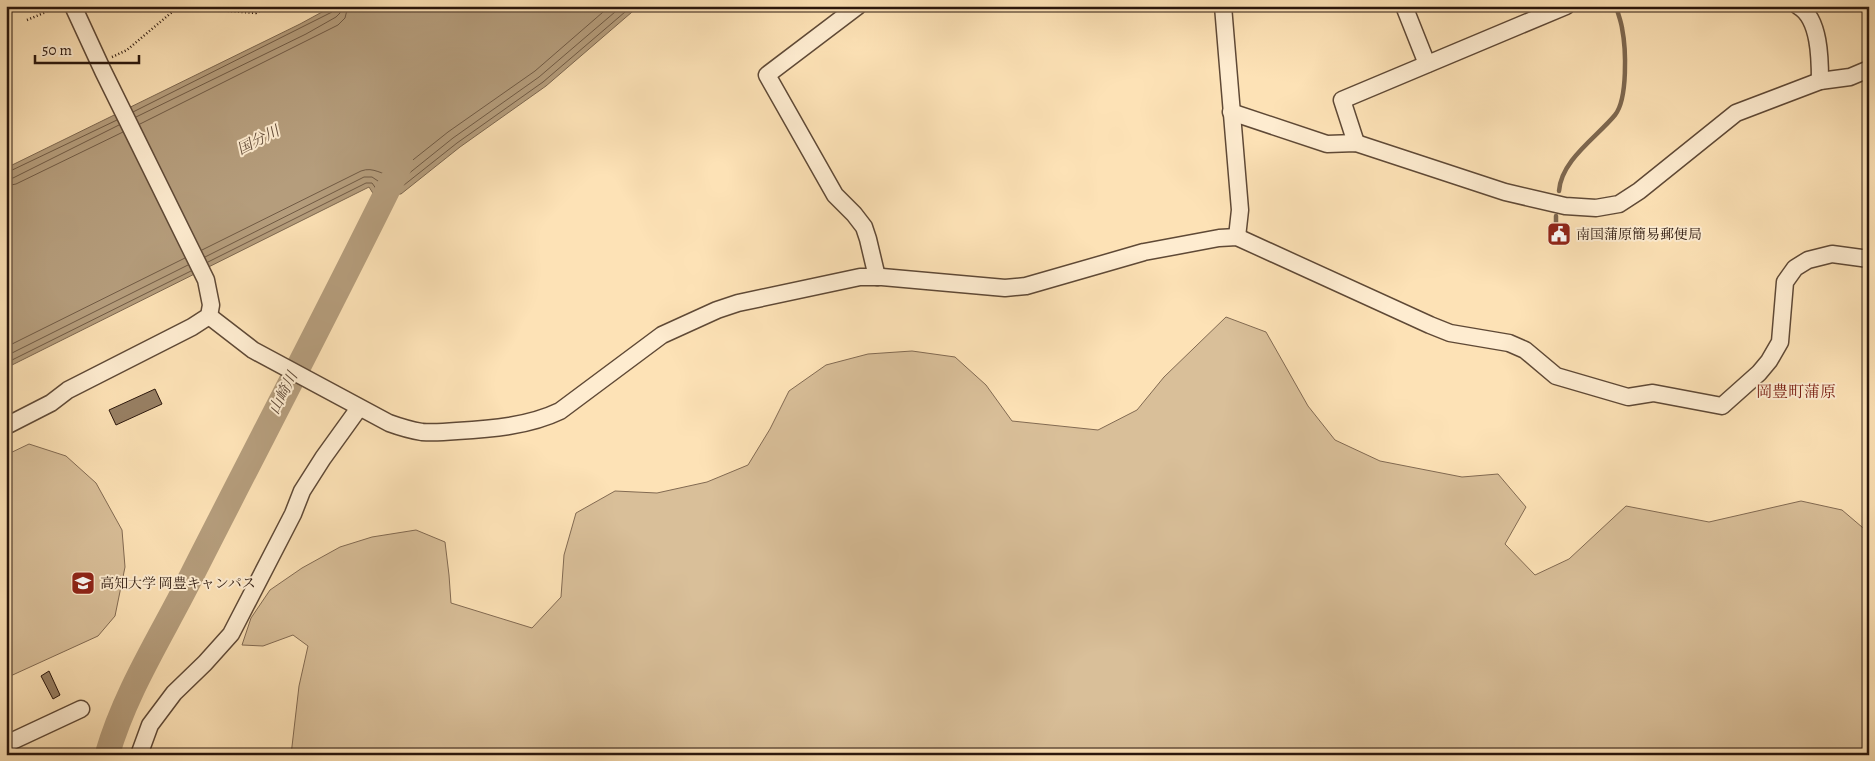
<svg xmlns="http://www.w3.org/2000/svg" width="1875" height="761" font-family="Alegreya,'Noto Serif JP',serif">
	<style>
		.green { fill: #d9bf99; stroke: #826a52 }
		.water { fill: #b59d7c; stroke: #7d674f }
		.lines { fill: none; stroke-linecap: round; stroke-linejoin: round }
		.shore { stroke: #705a44; stroke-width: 1 }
		.stream { stroke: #7d674f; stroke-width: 4.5 }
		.river { stroke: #b59d7c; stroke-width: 25 }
		.building { fill: #988064; stroke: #2a160c }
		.minor-casing { stroke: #5f4936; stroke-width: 19 }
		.path { stroke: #2a160c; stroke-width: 2.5; stroke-dasharray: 1 2.5; stroke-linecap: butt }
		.minor { stroke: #feecd0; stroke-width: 16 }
		.labels { text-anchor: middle; stroke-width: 4; stroke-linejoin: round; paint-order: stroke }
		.poi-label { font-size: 14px; fill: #2a160c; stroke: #feecd0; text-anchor: start }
		.water-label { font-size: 15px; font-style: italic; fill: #624c39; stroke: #feecd0 }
		.quarter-label { font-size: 16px; fill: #7a1f14; stroke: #feecd0 }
	</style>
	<rect width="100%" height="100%" fill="#fde2b6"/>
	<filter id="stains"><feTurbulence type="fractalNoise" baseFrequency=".004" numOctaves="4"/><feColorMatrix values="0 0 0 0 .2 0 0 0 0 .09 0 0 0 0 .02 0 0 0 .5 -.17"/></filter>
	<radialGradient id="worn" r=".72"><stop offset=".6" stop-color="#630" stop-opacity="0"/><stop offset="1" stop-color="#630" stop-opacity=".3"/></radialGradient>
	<g class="green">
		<path d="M1226,317L1266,332L1308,406L1335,440L1380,461L1462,477L1498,474L1526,507L1505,544L1535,575L1569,559L1626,506L1709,522L1801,501L1842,510L1869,533V755H291L299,686L308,646L293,635L263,646L242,645L251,618L270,590L302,568L340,547L372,537L416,530L445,542L449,575L451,603L532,628L561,597L564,555L576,513L615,491L657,493L707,482L748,465L770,429L789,391L826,365L868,354L912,351L955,357L986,385L1012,421L1098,430L1137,410L1164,377Z"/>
		<path d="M29,444L66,456L96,483L122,530L125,567L115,616L98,636L6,678V455Z"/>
	</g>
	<path class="water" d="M333,6H639L546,86L460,147L401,194L374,195L369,187L6,368V168L300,24Z"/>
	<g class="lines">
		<g class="shore">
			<path d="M133,112L332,12L334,6"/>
			<path d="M136,117L306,34L336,17L340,13L341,6"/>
			<path d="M140,124L338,25L345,18L348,6"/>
			<path d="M6,173L117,120"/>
			<path d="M6,179L13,178L119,125"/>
			<path d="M6,186L16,184L123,132"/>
			<path d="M202,250L361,171C374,166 382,176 394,175L448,132L535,71L610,6"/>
			<path d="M205,257L364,177H372L381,183H397L453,138L539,77L622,6"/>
			<path d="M208,262L366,183H372L377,190L399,189L457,143L543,82L632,6"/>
			<path d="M6,347L185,258"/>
			<path d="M6,356L188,265"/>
			<path d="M6,363L191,271"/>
		</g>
		<g class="stream">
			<path d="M1559,191C1561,160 1597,137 1615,115C1628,99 1626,48 1622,28C1621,21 1618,14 1616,6"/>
			<path d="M1556,224V216"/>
		</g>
		<path class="river" d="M107,755C126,689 164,632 194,571C263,435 334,300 401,163"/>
	</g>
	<g class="building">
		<path d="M155,389L162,404L116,425L109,410Z"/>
		<path d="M49,671L60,695L53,699L41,676Z"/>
	</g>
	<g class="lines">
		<g class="minor-casing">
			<g id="minor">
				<path d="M858,6L767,75L835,195L854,214L864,227L868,239L877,277"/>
				<path d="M1223,6L1240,210L1237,237"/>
				<path d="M1404,6L1427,64"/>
				<path d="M1798,6C1820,18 1820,60 1820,81"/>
				<path d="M1231,112L1327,144L1356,143L1505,192L1565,206L1596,208L1619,204L1639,191L1736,113L1820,81L1850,77L1869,69"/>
				<path d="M1356,143L1342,100L1566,6"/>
				<path d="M209,316L253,350L389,423C400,427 410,430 422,432C434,433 446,432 457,431C491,429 529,426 560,411L662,335L717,310L738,303L860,277H882L1005,288L1026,286L1144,252L1219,238L1237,237L1430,325L1450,333L1509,343L1525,350L1556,376L1628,397L1653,393L1722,406L1759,373L1769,361L1780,342L1785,282L1795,268L1808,260L1832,254L1869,259"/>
				<path d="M6,426L51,403L68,390L192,327L209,316L211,305L206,280L103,71L73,6"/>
				<path d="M6,744L81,709"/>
				<path d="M139,755L150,725L174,693L205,663L231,634L293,514L302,491L323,458L359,408"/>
			</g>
		</g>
		<g class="path">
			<path d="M27,20L46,12L50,6"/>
			<path d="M112,57L127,50L178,7L256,13L268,6"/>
		</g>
		<use href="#minor" class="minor"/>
	</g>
	<defs>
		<g id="civic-square" transform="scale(1.25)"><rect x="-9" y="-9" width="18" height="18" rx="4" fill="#8f2418" stroke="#feecd0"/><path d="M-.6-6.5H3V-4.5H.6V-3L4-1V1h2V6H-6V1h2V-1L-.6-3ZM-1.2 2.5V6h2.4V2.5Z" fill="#fff"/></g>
		<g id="university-square" transform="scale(1.25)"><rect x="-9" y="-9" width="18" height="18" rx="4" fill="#8f2418" stroke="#feecd0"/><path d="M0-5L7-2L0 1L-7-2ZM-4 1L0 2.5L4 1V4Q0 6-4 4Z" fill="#fff"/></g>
	</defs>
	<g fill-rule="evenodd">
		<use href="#civic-square" x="1559" y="234"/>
		<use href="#university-square" x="83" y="583"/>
	</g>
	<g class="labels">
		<g class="poi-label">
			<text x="1576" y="239">南国蒲原簡易郵便局</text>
			<text x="100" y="588">高知大学 岡豊キャンパス</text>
		</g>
		<g class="water-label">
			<text transform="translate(258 140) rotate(-27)" y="5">国分川</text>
			<text transform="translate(283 393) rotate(-63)" y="5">山崎川</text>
		</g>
		<g class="quarter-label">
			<text x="1796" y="397">岡豊町蒲原</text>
		</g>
	</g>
	<rect width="1875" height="761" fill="none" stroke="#fde2b6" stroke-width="25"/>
	<rect x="8" y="8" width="1860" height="746" fill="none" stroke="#2a160c" stroke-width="2.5"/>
	<rect x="12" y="12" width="1850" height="736" fill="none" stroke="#2a160c"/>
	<path d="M35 55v8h104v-8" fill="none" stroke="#2a160c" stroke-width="2.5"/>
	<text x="42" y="55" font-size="15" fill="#2a160c" stroke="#feecd0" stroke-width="4" paint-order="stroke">50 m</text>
	<rect width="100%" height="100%" filter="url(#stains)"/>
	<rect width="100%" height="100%" fill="url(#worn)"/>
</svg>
